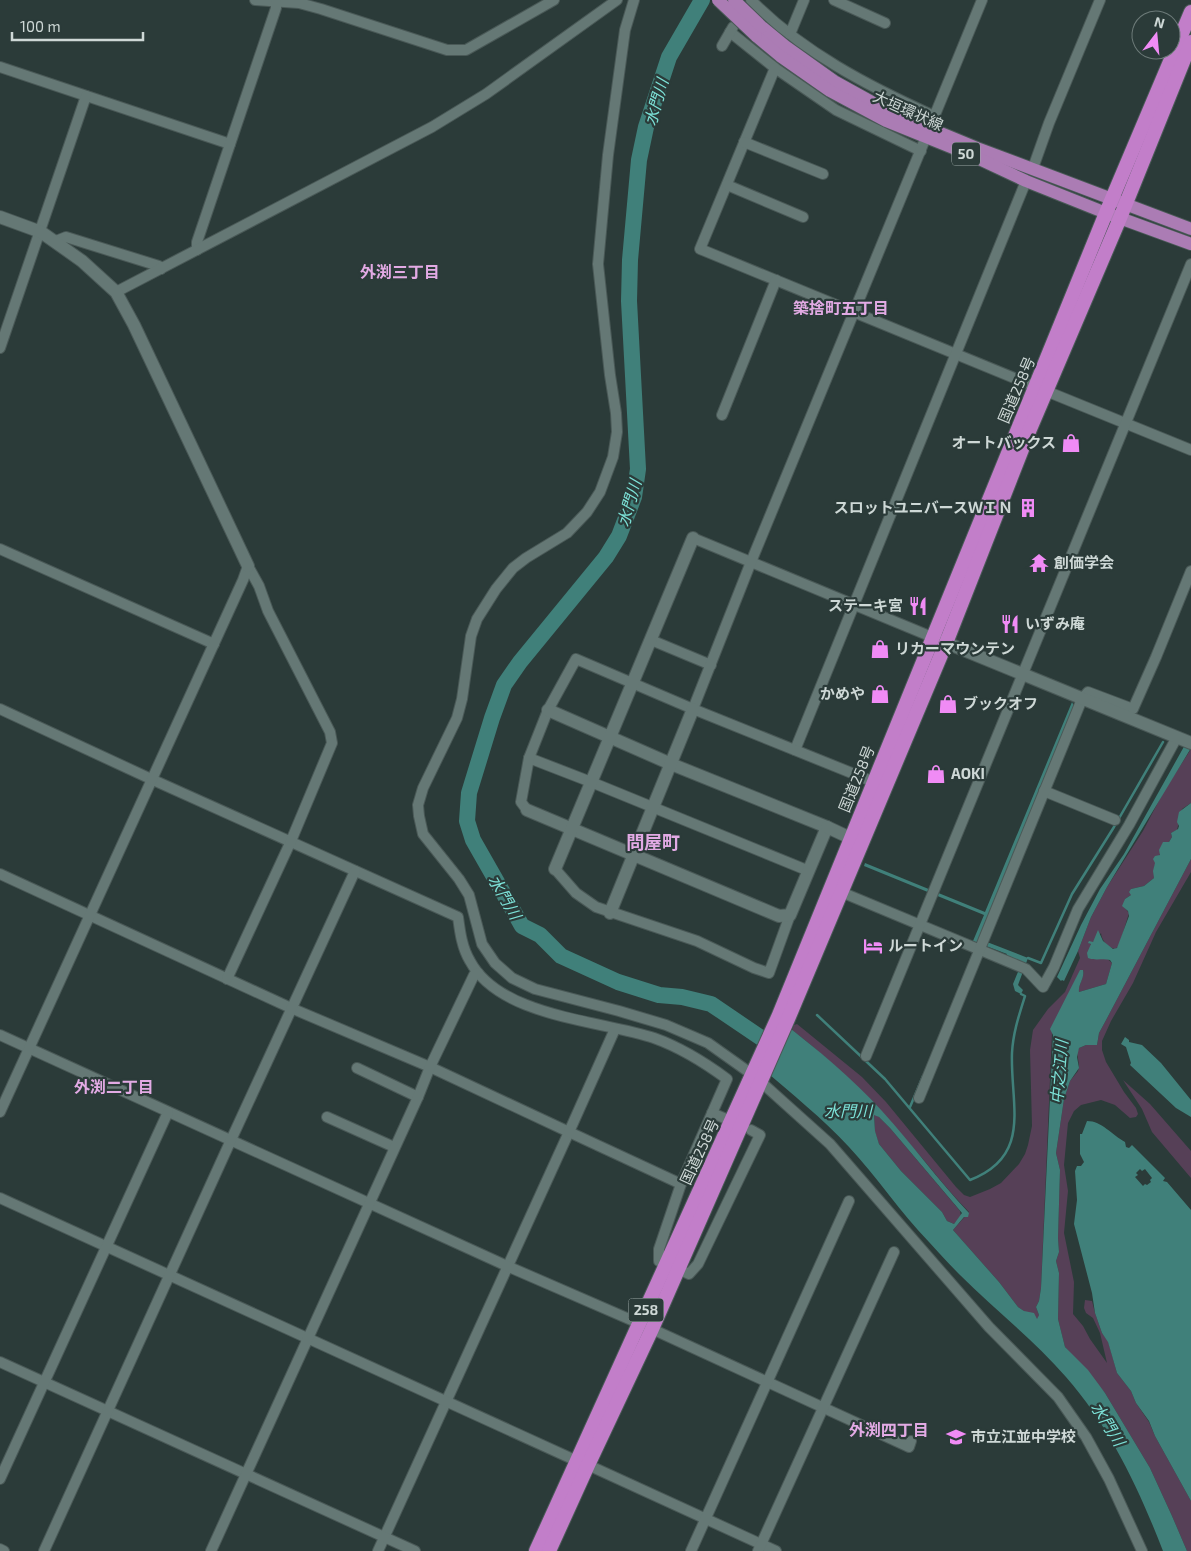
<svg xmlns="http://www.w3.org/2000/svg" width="1191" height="1551" font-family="'Exo 2','Noto Sans JP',sans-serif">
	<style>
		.green { fill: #564057 }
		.water { fill: #40807a; fill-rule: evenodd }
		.pier { fill: #2b3b39 }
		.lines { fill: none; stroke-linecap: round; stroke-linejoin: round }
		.stream { stroke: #40807a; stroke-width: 2.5 }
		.river { stroke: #40807a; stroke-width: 16 }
		.minor-casing { stroke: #4a5957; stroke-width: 12 }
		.tertiary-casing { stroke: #4a5957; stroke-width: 14 }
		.primary-casing { stroke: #4a5957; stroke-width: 14 }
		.trunk-casing { stroke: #4a5957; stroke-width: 16 }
		.minor { stroke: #657875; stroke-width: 10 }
		.tertiary { stroke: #657875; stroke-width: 12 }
		.primary { stroke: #ab7cb4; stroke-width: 12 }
		.trunk { stroke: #c27ec9; stroke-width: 14 }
		.primary-bridge-casing { stroke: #4a5957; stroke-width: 14; stroke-linecap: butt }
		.primary-bridge { stroke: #ab7cb4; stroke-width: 12 }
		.labels { text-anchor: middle; stroke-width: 4.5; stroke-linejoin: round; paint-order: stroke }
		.shield { fill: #2b3b39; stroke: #9da9a7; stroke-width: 1 }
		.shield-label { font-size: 14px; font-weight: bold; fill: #ced8d6 }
		.street-label { font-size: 15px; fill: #ced8d6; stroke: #2b3b39 }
		.poi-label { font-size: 15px; font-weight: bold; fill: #ced8d6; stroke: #2b3b39; text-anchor: start }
		.water-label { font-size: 16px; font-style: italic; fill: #7ce1d7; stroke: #2b3b39 }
		.neighbourhood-label { font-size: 16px; font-weight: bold; fill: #e2aae4; stroke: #2b3b39 }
		.quarter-label { font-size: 18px; font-weight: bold; fill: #e2aae4; stroke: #2b3b39 }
	</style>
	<rect width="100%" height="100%" fill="#2b3b39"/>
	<g class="green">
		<path d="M1191,749V803L1182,809L1177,830L1171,833L1172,837C1162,854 1153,857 1154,878L1144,886L1131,889V895L1125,899L1124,907L1129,913L1119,946L1115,949C1107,947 1102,941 1101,933L1093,942L1089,943L1112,963L1106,984L1079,992C1078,984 1085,977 1083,970L1052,1033L1041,1288L1039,1301L1036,1307L1039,1315L1037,1320L1018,1307L999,1282L953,1230L969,1212C947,1190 929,1165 908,1142C873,1101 835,1063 792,1030L794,1025L797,1024L862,1077L886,1102L956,1187L964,1195L970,1197L990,1189L1001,1183L1019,1164L1025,1154L1028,1145L1032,1126L1030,1050L1033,1030L1048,1009L1065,992L1080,958L1078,951L1091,917L1107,887L1143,831L1164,791Z"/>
		<path d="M1191,859V872L1156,932L1133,983L1111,1021L1102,1041V1050L1106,1062L1124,1092L1136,1108L1138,1114L1136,1117L1130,1118L1115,1105L1101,1100L1081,1105L1074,1111L1068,1123L1064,1165L1068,1191L1064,1233L1074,1282L1073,1314L1083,1326L1090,1339L1107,1363L1100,1333L1093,1318L1086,1313L1084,1308L1085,1300L1092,1301L1095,1313L1102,1333L1108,1341L1117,1373L1131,1391L1136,1403L1149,1422L1155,1436L1191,1501V1551H1187L1172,1516L1150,1468L1105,1393L1065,1347L1058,1319L1059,1273L1056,1261L1059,1252L1058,1238L1060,1170L1056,1153L1064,1099L1070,1081L1078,1071L1079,1065L1077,1052L1079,1048L1086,1045H1097L1099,1033L1105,1022Z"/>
		<path d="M1123,1080L1150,1104L1191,1151V1178L1152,1132L1142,1109Z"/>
		<path d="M874,1114L879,1117L890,1128L960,1211L961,1216L954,1224L947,1221L942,1212L901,1171L879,1144L875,1132Z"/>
	</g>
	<g class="water">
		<path d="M1072,702L1074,706L987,942L1028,958L1018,985L1023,990L1021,994L1015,991L1013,984L1022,962L1006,956L1007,954L973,941L984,915L864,866L865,863L985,912Z"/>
		<path d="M1186,743L1191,748L1107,887L1091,917L1078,951L1064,981L1062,980L1061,981L1057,977L1081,925L1100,889L1124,854Z"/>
		<path d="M1191,803V859L1105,1022L1099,1033L1097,1045H1086L1079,1048L1077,1057L1079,1068L1070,1081L1064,1099L1056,1153L1060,1170L1058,1238L1059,1252L1056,1261L1059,1273L1058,1319L1065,1347L1088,1370L1105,1393L1150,1468L1172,1516L1187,1551H1163C1139,1489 1110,1427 1066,1377C1034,1340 995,1310 960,1275C949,1264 939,1253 929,1242C900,1212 877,1177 849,1147C822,1118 792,1094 762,1068L782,1022C817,1049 852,1078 882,1111C912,1144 938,1180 969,1213L968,1217H964L953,1230L999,1282L1018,1307L1024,1311L1034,1313L1037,1319L1039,1315L1036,1307L1039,1301L1041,1288L1053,1035L1050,1029L1080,970H1083C1085,978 1078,984 1079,992L1106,984L1112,963L1110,960C1103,958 1096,961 1088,958L1087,953L1091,944L1088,943L1089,941L1093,942L1098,930L1103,941L1113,949L1117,948L1129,916L1128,911L1122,906L1125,899L1131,895L1129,892L1131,889L1144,886L1154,878L1153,871L1155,863L1153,859L1155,856L1160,855L1159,850L1163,842H1169L1172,837L1171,833L1178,829L1179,826L1177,822L1179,812ZM874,1115L879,1117L890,1128L962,1213L954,1224L947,1221L942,1212L901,1171L879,1144L875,1131Z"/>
		<path d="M1125,1037L1129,1040V1042L1142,1045L1161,1063L1191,1100V1117L1176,1108L1130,1065L1131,1063L1126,1047L1121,1044Z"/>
		<path d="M1087,1121C1102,1121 1112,1135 1125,1142L1126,1147L1129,1148L1132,1145L1165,1178L1163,1181L1167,1182L1191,1210V1501L1155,1436L1149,1421L1136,1403L1131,1391L1117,1373L1108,1342L1102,1333L1095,1313L1092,1293L1074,1224L1077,1200L1075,1171L1077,1166H1081L1084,1162L1080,1154V1134H1082Z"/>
	</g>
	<path class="pier" d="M1140,1169L1142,1171L1145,1169L1152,1178L1150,1180L1151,1182L1147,1185L1145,1184L1143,1186L1135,1177L1138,1175L1136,1173Z"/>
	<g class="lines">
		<g class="stream">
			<path d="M1028,958L1041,963L1072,894L1114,827L1163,742"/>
			<path d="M817,1015L885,1079L970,1180C1033,1156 1010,1104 1012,1053C1013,1033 1019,1015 1025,996L1021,994"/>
			<path d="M910,1107L923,1076"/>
		</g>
		<path class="river" d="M702,0L669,57L646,127L639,160L630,260L629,301L638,469L634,497L619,536L606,557L520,662L504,685L492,718L469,793L467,821L473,840L522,926L540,935L561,956L618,982L659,995L682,997L711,1004L779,1050"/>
		<g class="minor-casing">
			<g id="minor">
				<path d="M255,0L299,3L321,9L447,50H466L554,0"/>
				<path d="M634,0L625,30L608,155L598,264L610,375L616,413L617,432L613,457L600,492L587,512L567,533L526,558L513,568L496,589L477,619L471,636L462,699L457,718L423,788L418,805L419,816L423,834L459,879L469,895L482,944L495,963L512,978L535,989L619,1011L666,1025L708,1043L753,1075"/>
				<path d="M751,0C802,52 868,86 934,116"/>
				<path d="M834,0L885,23"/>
				<path d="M730,32L775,68L836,110L921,151"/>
				<path d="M790,34L804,0"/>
				<path d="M722,46L733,27"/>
				<path d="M0,67L230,144"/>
				<path d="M775,68L700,249L1036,387"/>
				<path d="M932,122L982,0"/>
				<path d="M744,142L823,174"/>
				<path d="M1033,168L1049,123L1100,0"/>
				<path d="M727,185L803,217"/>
				<path d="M56,241L66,237L159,266L161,269"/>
				<path d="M197,250V242L276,8V2"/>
				<path d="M116,292L432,127L486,94L617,0"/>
				<path d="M0,348L86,96"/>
				<path d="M1046,391L1191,450"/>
				<path d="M722,415L776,280"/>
				<path d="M693,538L932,637"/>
				<path d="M0,549L214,644"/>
				<path d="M651,640L711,665"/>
				<path d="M0,709L151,779L458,917C460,932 462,948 470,961C500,1017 599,1020 654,1038C682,1048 704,1062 727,1079L681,1184L659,1249V1261L667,1264"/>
				<path d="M693,709L751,562L926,137"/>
				<path d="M795,750L1026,181"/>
				<path d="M529,758L591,782L809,871"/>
				<path d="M1044,791L1115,820"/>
				<path d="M527,810L521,802L529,758L548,710L576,659L693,709L874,782"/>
				<path d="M555,869L576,893L596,907L697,941L754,968L769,973L790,915"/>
				<path d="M0,874L291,1008L430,1067L569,1132L378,1551"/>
				<path d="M841,892L1026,969L1043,987L1054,967L1078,909L1129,825L1177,737"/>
				<path d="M227,979L291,841L332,743L330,732L268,611L259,586L248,566"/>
				<path d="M615,1029L569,1132L681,1184"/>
				<path d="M0,1035L507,1266L652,1329L909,1447L911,1441"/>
				<path d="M866,1056L1191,264"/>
				<path d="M357,1068L418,1097"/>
				<path d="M761,1082L830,1144L989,1327L1058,1397L1086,1437L1109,1479L1142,1551"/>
				<path d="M919,1098L1082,699L1088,692L1133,709L1156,657L1191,571"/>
				<path d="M0,1112L243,580L248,566"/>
				<path d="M712,1113L724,1118"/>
				<path d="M327,1117L394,1147"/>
				<path d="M0,1198L577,1461"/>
				<path d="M678,1269L689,1274L698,1264L760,1135L751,1130"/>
				<path d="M0,1362L415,1551"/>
				<path d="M588,1465L776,1551"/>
				<path d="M0,1479L168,1112"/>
				<path d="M0,1549L4,1551"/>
				<path d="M44,1551L231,1140L355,871"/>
				<path d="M211,1551L418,1097L430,1067L474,975L478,973"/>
				<path d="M691,1551L849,1201"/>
				<path d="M758,1551L894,1252"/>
			</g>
		</g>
		<g class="tertiary-casing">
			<g id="tertiary">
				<path d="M0,217L41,232L82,261L116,292L134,325L248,566"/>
				<path d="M932,637L1191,743"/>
				<path d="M527,810L779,916L790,915L827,827L671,764L548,710"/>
				<path d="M827,827L859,842"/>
				<path d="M555,869L693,538"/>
				<path d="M610,913L693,709"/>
			</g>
		</g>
		<g class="primary-casing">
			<g id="primary">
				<path d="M762,27L785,46L834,81L890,112L977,148L1191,229"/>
				<path d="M756,36L780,56L830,91L886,121L973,156L1026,181L1106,213L1191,244"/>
			</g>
		</g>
		<g class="trunk-casing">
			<g id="trunk">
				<path d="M536,1551L779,1015L1106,213L1191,12"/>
				<path d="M549,1551L588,1465L652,1329L788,1019L946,643L1030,429L1120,218L1191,42"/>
			</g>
		</g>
		<use href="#minor" class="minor"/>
		<use href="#tertiary" class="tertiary"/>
		<use href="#primary" class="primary"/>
		<use href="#trunk" class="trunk"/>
		<g class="primary-bridge-casing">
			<g id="primary-bridge">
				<path d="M718,0L756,36"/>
				<path d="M734,0L762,27"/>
			</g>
		</g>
		<use href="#primary-bridge" class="primary-bridge"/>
	</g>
	<defs>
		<g id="shop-bare" transform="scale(1.5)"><path d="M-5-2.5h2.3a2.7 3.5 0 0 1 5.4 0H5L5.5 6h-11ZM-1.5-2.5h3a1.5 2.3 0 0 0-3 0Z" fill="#f08bf5" stroke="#2b3b39" stroke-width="2.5" paint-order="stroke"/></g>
		<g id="building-bare" transform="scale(1.5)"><path d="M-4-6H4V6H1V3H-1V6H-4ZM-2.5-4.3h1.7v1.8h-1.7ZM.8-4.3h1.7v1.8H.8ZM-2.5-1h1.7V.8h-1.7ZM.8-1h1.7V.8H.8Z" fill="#f08bf5" stroke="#2b3b39" stroke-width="2.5" paint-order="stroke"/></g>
		<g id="temple-bare" transform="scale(1.5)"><path d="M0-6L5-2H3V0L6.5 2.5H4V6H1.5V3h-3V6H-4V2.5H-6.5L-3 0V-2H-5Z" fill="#f08bf5" stroke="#2b3b39" stroke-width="2.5" paint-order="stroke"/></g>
		<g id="restaurant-bare" transform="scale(1.5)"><path d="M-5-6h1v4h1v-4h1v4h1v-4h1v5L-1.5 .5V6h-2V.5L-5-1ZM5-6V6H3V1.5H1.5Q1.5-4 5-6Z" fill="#f08bf5" stroke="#2b3b39" stroke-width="2.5" paint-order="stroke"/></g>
		<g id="hotel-bare" transform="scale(1.5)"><path d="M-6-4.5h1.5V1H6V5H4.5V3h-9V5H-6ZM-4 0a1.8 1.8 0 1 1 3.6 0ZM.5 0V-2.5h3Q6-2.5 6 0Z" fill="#f08bf5" stroke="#2b3b39" stroke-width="2.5" paint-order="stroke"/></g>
		<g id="school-bare" transform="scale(1.5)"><path d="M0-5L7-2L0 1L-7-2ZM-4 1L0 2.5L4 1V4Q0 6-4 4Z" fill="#f08bf5" stroke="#2b3b39" stroke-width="2.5" paint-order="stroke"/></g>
	</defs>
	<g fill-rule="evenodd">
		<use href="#shop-bare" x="1071" y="443"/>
		<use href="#building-bare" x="1028" y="508"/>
		<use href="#temple-bare" x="1039" y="563"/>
		<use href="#restaurant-bare" x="918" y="606"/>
		<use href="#restaurant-bare" x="1010" y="624"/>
		<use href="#shop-bare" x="880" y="649"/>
		<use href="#shop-bare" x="880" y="694"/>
		<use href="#shop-bare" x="948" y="704"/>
		<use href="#shop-bare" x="936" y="774"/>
		<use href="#hotel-bare" x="873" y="946"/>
		<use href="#school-bare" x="956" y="1437"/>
	</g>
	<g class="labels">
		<g class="shield">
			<rect x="952" y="142.5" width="28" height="23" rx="4"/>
			<rect x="628.5" y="1298.5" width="35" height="23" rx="4"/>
		</g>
		<g class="shield-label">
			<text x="966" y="159">50</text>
			<text x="646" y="1315">258</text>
		</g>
		<g class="street-label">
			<text transform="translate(908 111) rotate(24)" y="5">大垣環状線</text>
			<text transform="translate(1017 390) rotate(-67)" y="5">国道258号</text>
			<text transform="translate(857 779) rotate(-68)" y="5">国道258号</text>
			<text transform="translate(700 1152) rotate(-65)" y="5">国道258号</text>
		</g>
		<g class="poi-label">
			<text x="1056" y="448" text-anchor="end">オートバックス</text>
			<text x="1013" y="513" text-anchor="end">スロットユニバースＷＩＮ</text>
			<text x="1054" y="568">創価学会</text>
			<text x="903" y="611" text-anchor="end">ステーキ宮</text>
			<text x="1025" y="629">いずみ庵</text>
			<text x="895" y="654">リカーマウンテン</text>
			<text x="865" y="699" text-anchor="end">かめや</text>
			<text x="963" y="709">ブックオフ</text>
			<text x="951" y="779">AOKI</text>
			<text x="888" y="951">ルートイン</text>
			<text x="971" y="1442">市立江並中学校</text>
		</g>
		<g class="water-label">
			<text transform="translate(656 102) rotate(-74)" y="6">水門川</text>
			<text transform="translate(629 503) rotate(-74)" y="6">水門川</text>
			<text transform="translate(505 897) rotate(60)" y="6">水門川</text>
			<text transform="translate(1059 1072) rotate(-85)" y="6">中之江川</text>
			<text x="848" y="1117">水門川</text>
			<text transform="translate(1108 1424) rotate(58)" y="6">水門川</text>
		</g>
		<g class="neighbourhood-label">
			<text x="400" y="278">外渕三丁目</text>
			<text x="841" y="314">築捨町五丁目</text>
			<text x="114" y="1093">外渕二丁目</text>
			<text x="889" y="1436">外渕四丁目</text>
		</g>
		<g class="quarter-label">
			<text x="653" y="849">問屋町</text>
		</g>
	</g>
	<g transform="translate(1156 35) rotate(16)"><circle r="24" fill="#2b3b39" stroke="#6c7a78"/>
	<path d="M0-4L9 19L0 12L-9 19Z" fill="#f08bf5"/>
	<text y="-8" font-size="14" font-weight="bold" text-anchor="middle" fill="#ced8d6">N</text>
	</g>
	<path d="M12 32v8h131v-8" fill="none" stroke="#ced8d6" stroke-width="2.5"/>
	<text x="20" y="32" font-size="15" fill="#ced8d6" stroke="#2b3b39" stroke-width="4" paint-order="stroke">100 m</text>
</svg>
